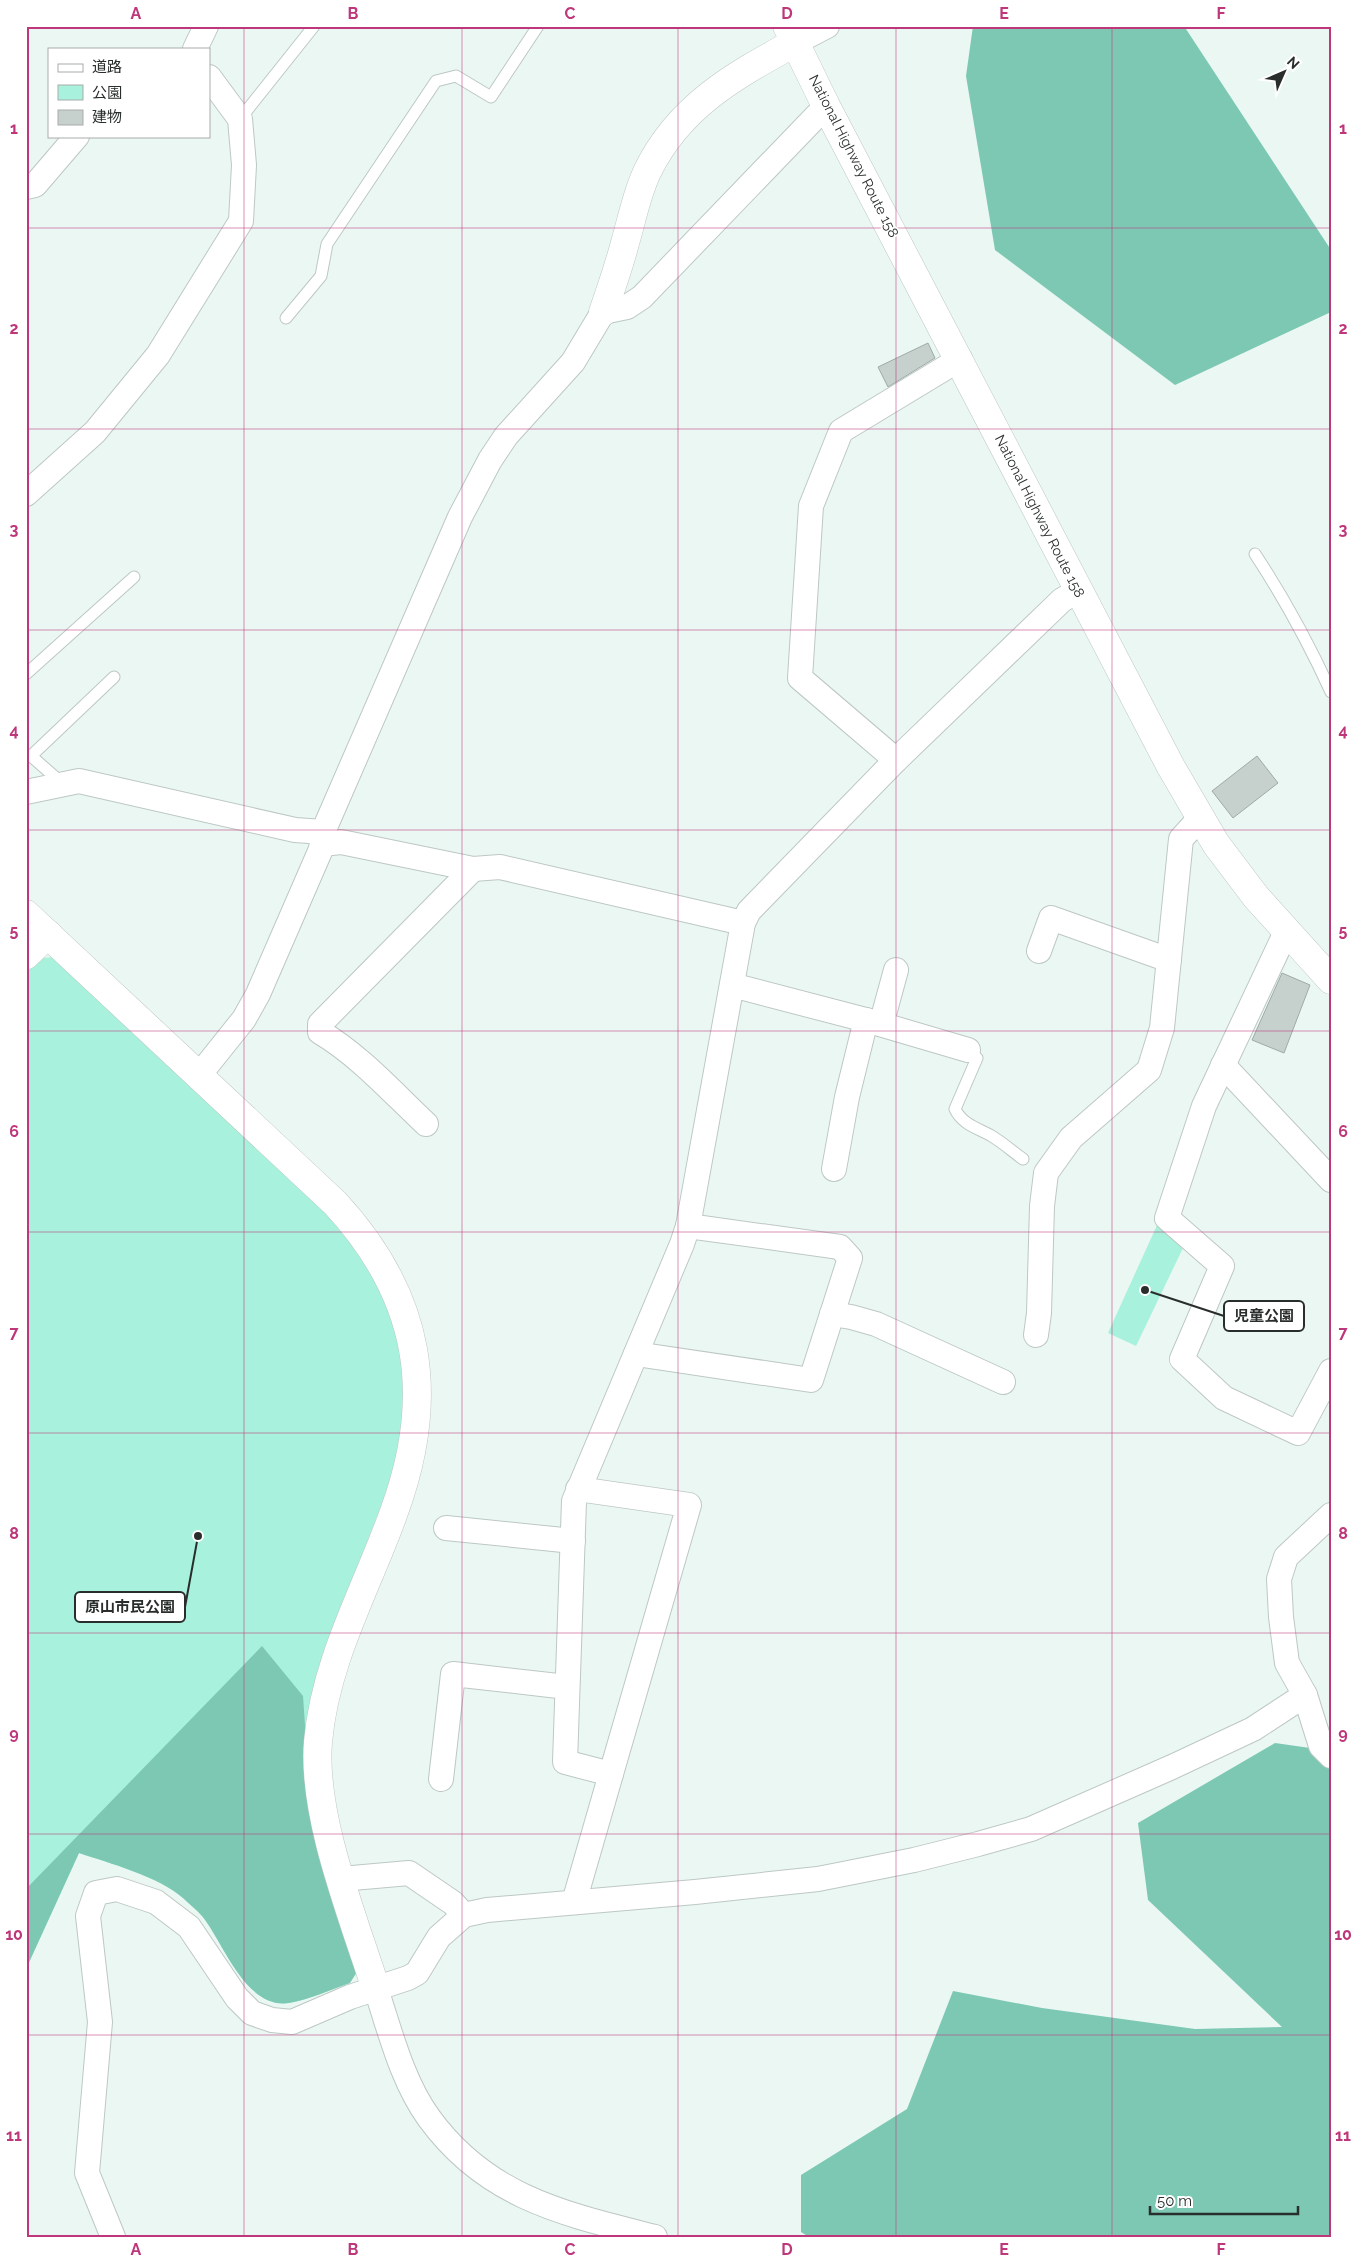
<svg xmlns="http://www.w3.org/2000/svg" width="1357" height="2263" font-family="Raleway,'Noto Sans JP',sans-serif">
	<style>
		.green { fill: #a8f1dc }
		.forest { fill: #7cc8b3 }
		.building { fill: #c6d1ce; stroke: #9faaa6 }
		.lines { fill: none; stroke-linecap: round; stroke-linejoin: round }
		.lane-casing { stroke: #bdc8c4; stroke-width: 13 }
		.street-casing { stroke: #bdc8c4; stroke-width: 26 }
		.secondary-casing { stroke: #bdc8c4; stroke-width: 29 }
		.highway-casing { stroke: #bdc8c4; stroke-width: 29 }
		.lane { stroke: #fff; stroke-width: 11 }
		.street { stroke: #fff; stroke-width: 24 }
		.secondary { stroke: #fff; stroke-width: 28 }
		.highway { stroke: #fff; stroke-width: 28 }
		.grid { fill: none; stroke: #bd377a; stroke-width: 1; stroke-opacity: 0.55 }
		.labels { text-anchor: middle; stroke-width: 4; stroke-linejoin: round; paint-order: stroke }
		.street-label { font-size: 14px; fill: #292e2c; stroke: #fff }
		.leader { fill: none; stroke: #292e2c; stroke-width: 2 }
		.callout-dot { fill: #292e2c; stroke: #fff; stroke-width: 2 }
		.callout { fill: #fff; stroke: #292e2c; stroke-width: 2 }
		.callout-label { font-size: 15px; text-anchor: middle; font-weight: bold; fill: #292e2c }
		.neatline { fill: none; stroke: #bd377a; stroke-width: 2 }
		.grid-label { font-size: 16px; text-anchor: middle; font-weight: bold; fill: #bd377a }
	</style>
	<rect width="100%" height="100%" fill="#ebf7f3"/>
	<g class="green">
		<path d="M55,957L315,1201L351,1240L384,1295L404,1349L405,1414L393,1475L320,1664L310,1705L350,1983C332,1989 308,2000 289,2003C245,2009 224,1943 202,1916C197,1910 189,1904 183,1898C160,1877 109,1863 79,1853L26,1969V970L42,958Z"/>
		<path d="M1158,1223L1183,1248L1136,1346L1108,1333Z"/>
	</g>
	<g class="forest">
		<path d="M973,26H1184L1331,250V312L1175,385L995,250L966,76Z"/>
		<path d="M262,1646L303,1696L310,1798L357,1972L350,1983C332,1989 308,2000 289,2003C245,2009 224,1943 202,1916C197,1910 189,1904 183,1898C160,1877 109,1863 79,1853L26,1969V1889Z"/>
		<path d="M1275,1743L1331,1751V2237H809L801,2232V2175L907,2109L953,1991L1042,2008L1195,2029L1282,2027L1148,1900L1138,1823Z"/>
	</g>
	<g class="building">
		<path d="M928,343L935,358L888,387L878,367Z"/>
		<path d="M1257,756L1278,783L1233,818L1212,791Z"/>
		<path d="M1282,973L1310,985L1284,1053L1252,1040Z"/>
	</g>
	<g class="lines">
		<g class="lane-casing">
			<g id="lane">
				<path d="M240,119L314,26"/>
				<path d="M286,318L321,276L327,244L436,81L456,76L491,97L538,26"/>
				<path d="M1255,554C1284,598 1309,644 1331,692"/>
				<path d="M26,674L134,577"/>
				<path d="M63,784L31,756L114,677"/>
				<path d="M968,1050L970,1055L977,1058L955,1109C962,1124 977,1128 990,1135C1002,1142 1012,1151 1023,1159"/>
			</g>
		</g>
		<g class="street-casing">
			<g id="street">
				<path d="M796,42L827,26"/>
				<path d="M195,49L206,26"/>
				<path d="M26,187L35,185L77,136"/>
				<path d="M26,494L95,432L158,355L241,221L244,165L240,119L209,77"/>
				<path d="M896,760L800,678L811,506L841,431L960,359"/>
				<path d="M26,792L79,781L295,830L323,832"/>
				<path d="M322,844L341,842L473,869L500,867L743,923"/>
				<path d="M1286,932L1204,1106L1167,1218L1222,1266L1182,1359L1224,1398L1298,1433L1331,1371"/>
				<path d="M1039,951L1051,918L1169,960"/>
				<path d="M732,985L866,1020L968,1050"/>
				<path d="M884,1025V1014L896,970"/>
				<path d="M1223,1065L1331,1180"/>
				<path d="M200,1074L244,1019L258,994L321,849L323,832L460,517L490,460L506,436L573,362L603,312L627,307L642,297L826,106"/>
				<path d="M426,1124C393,1093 359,1055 320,1032V1024L473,869"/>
				<path d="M834,1169L847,1097L866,1020"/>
				<path d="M832,1314L851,1317L876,1324L1003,1382"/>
				<path d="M1036,1335L1039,1313L1042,1206L1046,1173L1071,1138L1149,1070L1162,1028L1181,839L1200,818"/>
				<path d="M636,1354L811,1380L850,1258L840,1247L688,1226"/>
				<path d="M578,1489L689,1505L611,1774"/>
				<path d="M1331,1515L1286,1557L1279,1579L1281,1617L1287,1663L1305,1695L1321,1746L1331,1756"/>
				<path d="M446,1528L573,1541"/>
				<path d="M441,1779L453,1674L567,1687"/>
				<path d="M341,1879L409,1873L453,1903L464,1915"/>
				<path d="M574,1902L611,1774L565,1762L574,1501L682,1244L688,1226L743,923L749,911L896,760L1062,600L1078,591"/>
				<path d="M376,1989C390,2031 402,2081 429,2118C487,2198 565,2214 655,2237"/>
				<path d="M113,2237L87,2173L100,2022L88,1916L96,1893L117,1889L156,1902L189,1927L237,1998L252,2013L272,2020L292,2022L350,1997L408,1978L417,1973L439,1937L464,1915L487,1910L695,1892L818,1879L914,1860L978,1844L1031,1829L1172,1767L1253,1729L1305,1695"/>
			</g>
		</g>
		<g class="secondary-casing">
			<g id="secondary">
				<path d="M603,312C611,289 619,266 625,243C632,219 637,192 648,170C680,105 736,75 796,42"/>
				<path d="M26,914L335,1203C421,1296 437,1395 394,1512C367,1588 325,1660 318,1742C312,1816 353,1917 376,1989"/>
				<path d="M26,955L48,934"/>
			</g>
		</g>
		<g class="highway-casing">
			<path id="highway" d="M787,26L826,106L1171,767L1216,844L1256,897L1331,980"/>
		</g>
		<use href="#lane" class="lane"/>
		<use href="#street" class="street"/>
		<use href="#secondary" class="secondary"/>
		<use href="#highway" class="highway"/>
	</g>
	<path class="grid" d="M244,26V2237M462,26V2237M678,26V2237M896,26V2237M1112,26V2237M26,228H1331M26,429H1331M26,630H1331M26,830H1331M26,1031H1331M26,1232H1331M26,1433H1331M26,1633H1331M26,1834H1331M26,2035H1331"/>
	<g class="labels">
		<g class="street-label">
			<text transform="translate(854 156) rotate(63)" y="5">National Highway Route 158</text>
			<text transform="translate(1040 516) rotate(63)" y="5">National Highway Route 158</text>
		</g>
	</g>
	<path class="leader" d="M1145 1290L1224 1316M198 1536L185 1607"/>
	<g class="callout-dot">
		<circle cx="1145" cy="1290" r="5"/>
		<circle cx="198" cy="1536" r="5"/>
	</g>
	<g class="callout">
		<rect x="1224" y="1301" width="80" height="30" rx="5"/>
		<rect x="75" y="1592" width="110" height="30" rx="5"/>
	</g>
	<g class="callout-label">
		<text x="1264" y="1321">児童公園</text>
		<text x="130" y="1612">原山市民公園</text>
	</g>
	<rect width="1357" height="2263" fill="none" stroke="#ffffff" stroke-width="55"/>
	<rect x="48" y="48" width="162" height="90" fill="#ffffff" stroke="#a9abab"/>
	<rect x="58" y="64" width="25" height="8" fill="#ffffff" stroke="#a9abab"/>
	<text x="92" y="72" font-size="15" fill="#292e2c">道路</text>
	<rect x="58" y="85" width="25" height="15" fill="#a8f1dc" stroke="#a9abab"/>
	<text x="92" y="98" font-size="15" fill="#292e2c">公園</text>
	<rect x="58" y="110" width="25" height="15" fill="#c6d1ce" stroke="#a9abab"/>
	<text x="92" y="122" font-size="15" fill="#292e2c">建物</text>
	<g transform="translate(1284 72) rotate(45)" stroke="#ffffff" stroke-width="4" paint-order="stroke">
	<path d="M0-4L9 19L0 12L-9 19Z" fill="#292e2c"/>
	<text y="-8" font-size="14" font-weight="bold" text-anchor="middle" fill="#292e2c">N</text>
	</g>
	<path d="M1150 2206v8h148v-8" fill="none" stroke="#292e2c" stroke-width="2.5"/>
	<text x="1157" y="2206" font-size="15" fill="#292e2c" stroke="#ffffff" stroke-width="4" paint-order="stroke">50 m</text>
	<rect x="28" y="28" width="1302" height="2208" class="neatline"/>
	<g class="grid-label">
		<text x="136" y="19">A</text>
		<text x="353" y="19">B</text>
		<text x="570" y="19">C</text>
		<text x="787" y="19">D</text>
		<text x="1004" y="19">E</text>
		<text x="1221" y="19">F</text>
		<text x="14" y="134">1</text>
		<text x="1343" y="134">1</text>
		<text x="14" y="334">2</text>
		<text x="1343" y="334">2</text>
		<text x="14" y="535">3</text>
		<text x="1343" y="535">3</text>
		<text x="14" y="736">4</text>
		<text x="1343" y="736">4</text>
		<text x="14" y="936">5</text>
		<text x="1343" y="936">5</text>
		<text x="14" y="1137">6</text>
		<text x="1343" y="1137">6</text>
		<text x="14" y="1338">7</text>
		<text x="1343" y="1338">7</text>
		<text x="14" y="1539">8</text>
		<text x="1343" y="1539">8</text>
		<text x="14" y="1739">9</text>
		<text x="1343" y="1739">9</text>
		<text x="14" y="1940">10</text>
		<text x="1343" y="1940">10</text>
		<text x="14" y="2141">11</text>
		<text x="1343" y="2141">11</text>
		<text x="136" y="2255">A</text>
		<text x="353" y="2255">B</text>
		<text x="570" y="2255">C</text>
		<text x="787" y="2255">D</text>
		<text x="1004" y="2255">E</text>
		<text x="1221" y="2255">F</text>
	</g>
</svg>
